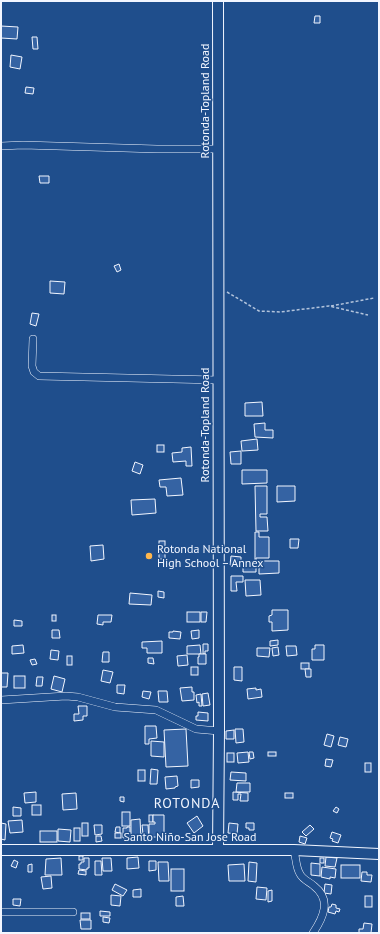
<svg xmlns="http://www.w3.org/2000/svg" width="380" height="934" font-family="'PT Sans',sans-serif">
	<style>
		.building { fill: #3563a3; stroke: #f2f6ff }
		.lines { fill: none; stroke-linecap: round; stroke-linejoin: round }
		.street-casing { stroke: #f2f6ff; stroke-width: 8 }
		.secondary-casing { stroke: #f2f6ff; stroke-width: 12 }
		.path { stroke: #b3c4dc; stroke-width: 1.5; stroke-dasharray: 3 2; stroke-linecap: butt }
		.street { stroke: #1f4e8c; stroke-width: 7 }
		.secondary { stroke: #1f4e8c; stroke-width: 10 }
		.poi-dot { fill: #ffb74d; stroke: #1f4e8c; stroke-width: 1.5 }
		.labels { text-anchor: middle; stroke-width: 3; stroke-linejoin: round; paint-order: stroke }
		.street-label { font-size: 12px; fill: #f2f6ff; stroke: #1f4e8c }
		.poi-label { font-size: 12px; fill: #f2f6ff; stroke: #1f4e8c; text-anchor: start }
		.quarter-label { font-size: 14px; letter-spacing: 1px; fill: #f2f6ff; stroke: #1f4e8c }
	</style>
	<rect width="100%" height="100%" fill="#1f4e8c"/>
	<g class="building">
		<path d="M315,16H320V23H314Z"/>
		<path d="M1,26L18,27L17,39L1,38Z"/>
		<path d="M32,37H37L38,49H33Z"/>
		<path d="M11,55L22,57L20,69L10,67Z"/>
		<path d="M26,87L34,88L33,94L25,93Z"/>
		<path d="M39,176H49V183H40Z"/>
		<path d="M119,264L121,270L117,272L114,266Z"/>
		<path d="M50,281L65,282L64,294L50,293Z"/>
		<path d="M32,313L39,314L36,326L30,324Z"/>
		<path d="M262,402L263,416H245V403Z"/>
		<path d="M265,423V430H273V438L255,437L254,424Z"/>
		<path d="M257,439L258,450L242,451L241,441Z"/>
		<rect x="157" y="445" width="7" height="7"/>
		<path d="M191,447L192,466H186V461L173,462L172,453L182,452V448Z"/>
		<path d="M241,451V464H231L230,452Z"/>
		<path d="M135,462L143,465L140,474L132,471Z"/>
		<path d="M242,470H267V483L242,484Z"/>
		<path d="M181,478L183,495L167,496L166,487H160L159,480Z"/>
		<path d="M255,486H267V514H260V517H267L268,531H256Z"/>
		<path d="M277,486H295V501L277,502Z"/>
		<path d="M155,499L156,513L132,515L131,500Z"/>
		<path d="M255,532H259V537H269V558H256V572H243V562H255Z"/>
		<path d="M290,539H299L298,548H290Z"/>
		<rect x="159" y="541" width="6" height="18"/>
		<path d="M103,545L104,559L91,561L90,546Z"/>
		<path d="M231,556L241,557V566L230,565Z"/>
		<path d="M259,561H279V573L259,574Z"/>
		<path d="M231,576H243V582H236L237,591H231Z"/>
		<path d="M245,580H260L261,595L246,596Z"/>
		<path d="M158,591L164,592V598L158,597Z"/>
		<path d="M130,593L152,595L151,605L129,604Z"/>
		<path d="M272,610H288V630L272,631V622H269V616L272,615Z"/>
		<rect x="187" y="612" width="13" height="10"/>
		<path d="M201,612H207L206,622H201Z"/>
		<rect x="52" y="615" width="4" height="6"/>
		<path d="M98,615H112L111,622H103V625L97,624Z"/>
		<path d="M14,620L22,621V626H14Z"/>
		<path d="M52,630H59L60,638H52Z"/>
		<path d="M199,630V638L192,639L191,631Z"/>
		<path d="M173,631L181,632L180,639L169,638V632H173Z"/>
		<path d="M278,640V645L270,646V641Z"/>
		<path d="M162,641V653H147V648H142V642Z"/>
		<path d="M203,644H208V651H205V654H203Z"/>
		<path d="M23,645L24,653L12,654V646Z"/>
		<path d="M200,645L201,654H187V646Z"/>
		<path d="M315,645H324V660H312V649H315Z"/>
		<path d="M286,646H296L297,655L287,656Z"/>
		<path d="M278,647L279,655L273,656L272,648Z"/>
		<path d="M257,648H270L269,657L257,656Z"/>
		<path d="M51,650L59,651L58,660L50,659Z"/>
		<path d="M103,652H109V662H102Z"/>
		<path d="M199,654H206V664H198V657H199Z"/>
		<path d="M187,655L188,665L178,666L177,656Z"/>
		<rect x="67" y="656" width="5" height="9"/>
		<path d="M148,658H153L154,664L148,663Z"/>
		<path d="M35,659L37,664L32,665L30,660Z"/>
		<rect x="301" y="663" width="8" height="6"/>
		<rect x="191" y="667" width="7" height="8"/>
		<path d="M234,667H242V681L234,680Z"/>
		<path d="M305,669H311V677H306Z"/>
		<path d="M103,670L113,672L110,683L101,681Z"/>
		<path d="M1,673H8L7,687H1Z"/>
		<rect x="14" y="676" width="11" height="12"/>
		<path d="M54,676L65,679L62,692L51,689Z"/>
		<path d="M37,677H43L42,686H36Z"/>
		<path d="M117,685H125L124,694L117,693Z"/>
		<path d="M192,687V692H194V700L182,701L180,688Z"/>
		<path d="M256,688V690L261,689L262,697L248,699L247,689Z"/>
		<path d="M143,691L151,692L149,699L142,697Z"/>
		<path d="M158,691H167L168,702H159Z"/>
		<path d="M208,693L210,705L203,706L202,694Z"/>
		<path d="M201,694L202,706H199V702L197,703L196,695Z"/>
		<path d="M78,706H87V716H83V720L74,721V714H79Z"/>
		<path d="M198,712L208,713V721L196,720V716H198Z"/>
		<path d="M145,726H156L157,738L149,739V744H145Z"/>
		<path d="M186,729L188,766L166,767L164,730Z"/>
		<path d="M235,729H243L244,742L236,743Z"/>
		<path d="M234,730V739H226V731Z"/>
		<path d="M327,734L334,736L331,747L324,745Z"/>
		<path d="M340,737L348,739L346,747L338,745Z"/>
		<path d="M151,741L164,742V757L151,756Z"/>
		<path d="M248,752L249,762L238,763L237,753Z"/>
		<path d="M249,752H253L254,758L250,759Z"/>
		<rect x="268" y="752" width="8" height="4"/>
		<rect x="227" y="753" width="7" height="9"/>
		<path d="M326,759L333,760L331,767L325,766Z"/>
		<rect x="365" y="763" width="6" height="9"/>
		<path d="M151,769L158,770L157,784H150Z"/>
		<rect x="138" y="770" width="7" height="11"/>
		<path d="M231,772L246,773V781L230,780Z"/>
		<path d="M177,776L178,786L175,787V788L166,789L165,777Z"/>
		<path d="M191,780H199V787L191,788Z"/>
		<path d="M237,783H250V792H236Z"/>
		<path d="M36,792V802L25,803L24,793Z"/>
		<path d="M233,792L248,793V801H240L241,794H238V800H233Z"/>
		<path d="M76,793L77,809L63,810L62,794Z"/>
		<rect x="285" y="793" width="8" height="5"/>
		<path d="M120,797H124V802L120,801Z"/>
		<rect x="32" y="805" width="9" height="10"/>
		<path d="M13,807L21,808V816H13Z"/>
		<path d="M336,807L339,809L337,813L333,811Z"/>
		<rect x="122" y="812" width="8" height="14"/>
		<rect x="149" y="815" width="4" height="7"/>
		<path d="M153,815H164V837H149V824H155V822H153Z"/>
		<path d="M197,816L203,826L194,833L187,823Z"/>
		<path d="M140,819L141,839H138V835L131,836V820Z"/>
		<path d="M22,820L23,832L10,833L8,821Z"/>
		<path d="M1,823L6,824L5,840L1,839Z"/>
		<rect x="82" y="823" width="6" height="13"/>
		<path d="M229,823L238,824L237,834L228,833Z"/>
		<path d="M246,823H254V830H249V828H246Z"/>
		<path d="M94,825H102V834L95,835Z"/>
		<path d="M142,825H148L149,841H145V838L141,839V834H143Z"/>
		<path d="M310,825L314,829L306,836L302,832Z"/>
		<path d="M116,827H120V833L115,832Z"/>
		<path d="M127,827H130V838H123V828H127Z"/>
		<rect x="74" y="828" width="6" height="13"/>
		<path d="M58,829L71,830L70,842L58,841Z"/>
		<rect x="40" y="831" width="17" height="11"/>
		<path d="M332,832L341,835L338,843L332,841L333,839L330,838Z"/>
		<rect x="115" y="833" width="6" height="5"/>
		<path d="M96,836H101L102,841L96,842Z"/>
		<path d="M300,836L307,838L305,844L299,842Z"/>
		<rect x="79" y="856" width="4" height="4"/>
		<path d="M138,857L139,868L127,869V858Z"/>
		<path d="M326,857L337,858L335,867L325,866Z"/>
		<path d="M61,858L62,875H45L46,859Z"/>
		<path d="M84,858H89V868H87V870L79,869V864H81V862H84Z"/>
		<path d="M102,858H111L112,871H103Z"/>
		<rect x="320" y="858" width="4" height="5"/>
		<path d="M14,860L18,862L16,868L11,866Z"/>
		<path d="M95,861H101L102,875H95Z"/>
		<path d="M149,861H156V870L149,871Z"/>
		<path d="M158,862H168L169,881H159Z"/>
		<path d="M249,862L257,863L256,882L248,881Z"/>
		<path d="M311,863L320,864V876L311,875Z"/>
		<path d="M32,864V872H28V865Z"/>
		<path d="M244,864L245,881H229L228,865Z"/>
		<rect x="341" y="865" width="19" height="13"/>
		<path d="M322,867L336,869L335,878L330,877V879L321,877Z"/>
		<rect x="171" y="869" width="13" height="22"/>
		<path d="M79,870L86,871V875L78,874Z"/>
		<path d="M362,872H367V875H372L371,882L361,881Z"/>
		<path d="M51,876L52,888L43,889L41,877Z"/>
		<path d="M115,884L127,890L123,896L112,890Z"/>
		<path d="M325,884L332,885L331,894L324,893Z"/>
		<path d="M257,887L267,888L266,900L256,899Z"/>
		<path d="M141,889V897H133V890Z"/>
		<path d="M272,890V901L268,902V891Z"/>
		<path d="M111,895L121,896L120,906L111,905Z"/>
		<path d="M183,896L184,906H176V897Z"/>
		<rect x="365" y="896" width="7" height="11"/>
		<path d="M13,899H21L20,906L13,905Z"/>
		<path d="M332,904L336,905V908L340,909L339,912L336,911L335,914L328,912L329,907H331Z"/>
		<path d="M100,911L110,912V916H100Z"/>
		<rect x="81" y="913" width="9" height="6"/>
		<path d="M103,917L110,918L109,923L103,922Z"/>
		<path d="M80,920H91V929H81Z"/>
		<path d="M364,923L372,924L371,933H359V929H363Z"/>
	</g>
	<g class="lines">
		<g class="street-casing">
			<g id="street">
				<path d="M1,146L23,145L157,149H218"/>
				<path d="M33,339L32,366L34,372L39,376L217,380"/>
				<path d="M1,700L66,696L78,697L115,707L156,710L196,729L219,731"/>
				<path d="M294,850C296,858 296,868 300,874C303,880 310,882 314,886C332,900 323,918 313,933"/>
				<path d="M1,912H73"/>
			</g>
		</g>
		<g class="secondary-casing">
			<g id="secondary">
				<path d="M218,1L219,731L218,850"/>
				<path d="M1,850H294L379,854"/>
			</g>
		</g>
		<g class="path">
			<path d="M227,292L259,311L280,312L329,306L368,315"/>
			<path d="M331,306L374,298"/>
		</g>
		<use href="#street" class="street"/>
		<use href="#secondary" class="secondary"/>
	</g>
	<circle class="poi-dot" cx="149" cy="556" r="4"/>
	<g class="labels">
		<g class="street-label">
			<text transform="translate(205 101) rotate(-90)" y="4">Rotonda-Topland Road</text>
			<text transform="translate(205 425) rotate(-90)" y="4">Rotonda-Topland Road</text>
			<text x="190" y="841">Santo Niño-San Jose Road</text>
		</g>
		<g class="poi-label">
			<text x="157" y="553">Rotonda National<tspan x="157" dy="14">High School – Annex</tspan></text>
		</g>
		<g class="quarter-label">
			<text x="187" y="808">ROTONDA</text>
		</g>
	</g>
	<rect width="380" height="934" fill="none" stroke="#f2f6ff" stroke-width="4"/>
</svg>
